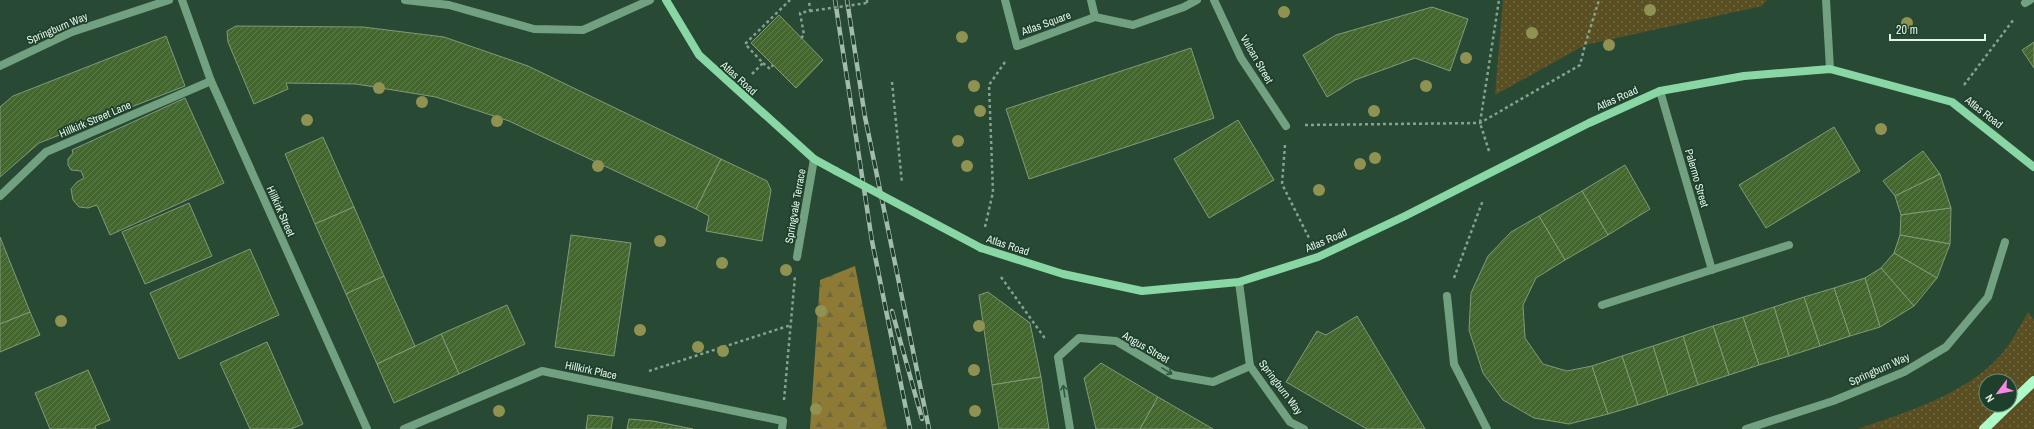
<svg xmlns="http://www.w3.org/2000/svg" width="2034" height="429" font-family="'Archivo Narrow',sans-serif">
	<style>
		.grass { fill: url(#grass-dots); fill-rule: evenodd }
		.forest { fill: url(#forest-firs) }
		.building { fill: url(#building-hatch); stroke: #839978 }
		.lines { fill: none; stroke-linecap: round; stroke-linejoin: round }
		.path { stroke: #86a190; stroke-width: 2.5; stroke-dasharray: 3 3; stroke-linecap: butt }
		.lane { stroke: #72a182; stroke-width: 8 }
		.street { stroke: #72a182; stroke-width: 8 }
		.secondary { stroke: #89d7a5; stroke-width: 8 }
		.primary { stroke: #adfbc8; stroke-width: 10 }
		.rail-casing { stroke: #a3bbac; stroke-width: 4.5 }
		.rail { stroke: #1e3f2b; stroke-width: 3; stroke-dasharray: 9; stroke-linecap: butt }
		.path-bridge { stroke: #86a190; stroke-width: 2.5; stroke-dasharray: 3 3; stroke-linecap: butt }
		.secondary-bridge { stroke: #89d7a5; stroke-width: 8 }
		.tree { fill: #909252 }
		.oneway { stroke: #335841 }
		.labels { text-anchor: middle; stroke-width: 3.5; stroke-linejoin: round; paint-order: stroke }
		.street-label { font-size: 11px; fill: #e1f4e7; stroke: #1e3f2b }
	</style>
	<defs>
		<pattern id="grass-dots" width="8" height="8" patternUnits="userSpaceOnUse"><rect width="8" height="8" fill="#5a4f22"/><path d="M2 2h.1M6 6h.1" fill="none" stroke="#716942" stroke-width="1.8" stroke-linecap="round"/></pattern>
		<pattern id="forest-firs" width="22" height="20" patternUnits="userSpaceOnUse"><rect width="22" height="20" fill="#8d7b35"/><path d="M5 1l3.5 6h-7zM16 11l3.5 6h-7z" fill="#70673b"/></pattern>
		<pattern id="building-hatch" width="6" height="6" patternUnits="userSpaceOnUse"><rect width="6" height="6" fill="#43672f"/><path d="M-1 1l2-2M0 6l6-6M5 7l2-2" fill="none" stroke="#5e7d4d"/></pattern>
	</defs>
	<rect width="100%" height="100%" fill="#284a35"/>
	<g class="grass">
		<path d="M1503,0H1767L1762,6L1585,45L1495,95Z"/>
		<path d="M2028,312L2034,320V429H1858C1906,412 1964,395 2000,356C2012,343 2019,327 2028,312ZM1986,381H2010V405H1986Z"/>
	</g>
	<path class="forest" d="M855,266L887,429H810L820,280Z"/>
	<g class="building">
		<path d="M1432,7L1468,19L1450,71L1415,58L1355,80L1327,97L1303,55L1336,35Z"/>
		<path d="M779,15L823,60L796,88L751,43Z"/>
		<path d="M236,26L363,27L444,37L528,66L721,159L696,209L509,121L436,97L356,84L286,83L288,89L254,104L228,42L227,31Z"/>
		<path d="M166,36L185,86L39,143L0,177V107L13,96Z"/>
		<path d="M2034,42V68L2022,50Z"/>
		<path d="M1191,48L1214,118L1029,179L1006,109Z"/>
		<path d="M185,98L224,183L110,235L97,205L88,208L79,207L73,200L71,189L77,182L84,178L81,171L71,170L68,165V159L73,153L72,150Z"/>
		<path d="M1238,120L1274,180L1209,218L1174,159Z"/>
		<path d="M1834,127L1860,171L1766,228L1739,185Z"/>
		<path d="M323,137L354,207L315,224L285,154Z"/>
		<path d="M1923,151L1940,174L1895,196L1883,181Z"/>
		<path d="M721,159L767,181L771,190L762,241L706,231L709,216L696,209Z"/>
		<path d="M1625,165L1650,209L1608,235L1582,191Z"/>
		<path d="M1940,174L1951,208L1901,215L1895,196Z"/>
		<path d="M1582,191L1608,235L1565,260L1539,216Z"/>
		<path d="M189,203L212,256L145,284L122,232Z"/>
		<path d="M354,207L384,276L346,294L315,224Z"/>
		<path d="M1951,208L1950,244L1900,235L1901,215Z"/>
		<path d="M1539,216L1565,260L1536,278L1523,305L1525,338L1543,364L1567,371L1592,366L1608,414L1569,424L1534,418L1503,400L1483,373L1469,330L1471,293L1488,256L1511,232Z"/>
		<path d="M571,235L631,243L614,356L555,347Z"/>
		<path d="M1900,235L1950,244L1937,278L1894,253Z"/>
		<path d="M0,237L30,312L0,324Z"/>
		<path d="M250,249L279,315L179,359L150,293Z"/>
		<path d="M1894,253L1937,278L1914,306L1881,268Z"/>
		<path d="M1881,268L1914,306L1880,327L1865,278Z"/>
		<path d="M384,276L415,346L377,364L346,294Z"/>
		<path d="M1865,278L1880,327L1850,336L1834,288Z"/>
		<path d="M1834,288L1850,336L1820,346L1804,297Z"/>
		<path d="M988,292L1030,323L1041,377L992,385L979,295Z"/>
		<path d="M1804,297L1820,346L1789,356L1774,307Z"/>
		<path d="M507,305L525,344L459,374L441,334Z"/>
		<path d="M1774,307L1789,356L1759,365L1743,317Z"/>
		<path d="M30,312L40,335L0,352V324Z"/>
		<path d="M1357,316L1425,429H1367L1286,382L1317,331L1326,335Z"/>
		<path d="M1743,317L1759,365L1729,375L1713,326Z"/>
		<path d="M1713,326L1729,375L1698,385L1683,336Z"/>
		<path d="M441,334L459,374L394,403L377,364Z"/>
		<path d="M1683,336L1698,385L1668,395L1653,346Z"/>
		<path d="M267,342L303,424L291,429H250L220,363Z"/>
		<path d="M1653,346L1668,395L1638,405L1622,356Z"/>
		<path d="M1622,356L1638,405L1608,414L1592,366Z"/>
		<path d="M1101,363L1158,397L1140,429H1096L1084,378Z"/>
		<path d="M88,370L110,420L95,426L96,429H50L35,393Z"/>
		<path d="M1041,377L1049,429H999L992,385Z"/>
		<path d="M1158,397L1213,429H1140Z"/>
		<path d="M588,415L613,417L611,429H586Z"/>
		<path d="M629,419L653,421L693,429H627Z"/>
	</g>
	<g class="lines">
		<g class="path">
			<path d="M867,0V3"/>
			<path d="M801,38L804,35L800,13L810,11L809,0"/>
			<path d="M763,63L770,69L773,65"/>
			<path d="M752,74L763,63L745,44L790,0"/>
			<path d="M892,82L902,183"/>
			<path d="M1964,85L2014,19"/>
			<path d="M1305,125L1480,123L1580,65L1585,45L1599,0"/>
			<path d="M1285,145L1282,184L1309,238"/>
			<path d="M1489,151L1480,123L1499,0"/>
			<path d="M985,227L993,192L989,85L1005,62"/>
			<path d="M1001,277L1046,340"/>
			<path d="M1454,278L1483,200"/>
			<path d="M649,371L791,325"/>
			<path d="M784,400L795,276"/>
		</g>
		<g class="lane">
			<path d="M1005,0L1017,46L1095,17L1133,25L1184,7L1197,0"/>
			<path d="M1091,0L1095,17"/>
			<path d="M0,196L46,152L211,81"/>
			<path d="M1447,296L1454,364L1487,429"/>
		</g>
		<g class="street">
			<path d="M182,0L211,81L367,429"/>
			<path d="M405,0L449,5L534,29L583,30L650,0"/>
			<path d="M1214,0L1241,58L1286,126"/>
			<path d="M1826,0L1830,69"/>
			<path d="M2025,3L2030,0"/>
			<path d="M0,66L72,32L169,0"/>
			<path d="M1660,91L1712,270"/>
			<path d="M797,257L814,159"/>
			<path d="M1239,282L1250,366L1290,422L1304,429"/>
			<path d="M1602,305L1789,245"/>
			<path d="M404,429L542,371L783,421L782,429"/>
			<path d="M1070,429L1058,357L1079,338L1116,341L1173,375L1213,382L1250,366"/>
			<path d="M1746,429L1833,401L1904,372L1946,347L1988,297L2005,242"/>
		</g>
		<g class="secondary">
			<path d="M666,0L699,55L814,159L836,171"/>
			<path d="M981,248L1063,274L1142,291L1239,282L1318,257L1405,216L1589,123L1660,91L1744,76L1830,69L1952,102L2034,167"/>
		</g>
		<g class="primary">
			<path d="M2010,404L2034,381"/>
			<path d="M1984,429L2009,405"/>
		</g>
		<g class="rail-casing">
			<g id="rail">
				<path d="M835,0L872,241L910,429"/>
				<path d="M847,0L865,117L929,429"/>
				<path d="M892,311L922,419"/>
			</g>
		</g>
		<use href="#rail" class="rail"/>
		<path class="path-bridge" d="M810,11L867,3"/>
		<path class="secondary-bridge" d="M836,171L981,248"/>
	</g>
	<g class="tree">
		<circle cx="1650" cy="10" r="6"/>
		<circle cx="1284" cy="12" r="6"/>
		<circle cx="1907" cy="23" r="6"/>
		<circle cx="1532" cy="33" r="6"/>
		<circle cx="962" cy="37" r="6"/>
		<circle cx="1609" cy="45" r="6"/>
		<circle cx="1466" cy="58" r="6"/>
		<circle cx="974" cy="86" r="6"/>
		<circle cx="1426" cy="86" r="6"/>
		<circle cx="379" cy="88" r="6"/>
		<circle cx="422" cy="102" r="6"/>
		<circle cx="980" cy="111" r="6"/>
		<circle cx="1374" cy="111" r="6"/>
		<circle cx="307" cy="120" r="6"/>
		<circle cx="497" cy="121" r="6"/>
		<circle cx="1881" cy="129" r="6"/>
		<circle cx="958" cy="141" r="6"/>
		<circle cx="1375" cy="158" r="6"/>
		<circle cx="1360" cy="164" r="6"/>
		<circle cx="598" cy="166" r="6"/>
		<circle cx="967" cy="166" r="6"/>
		<circle cx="1319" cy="190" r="6"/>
		<circle cx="660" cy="241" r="6"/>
		<circle cx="722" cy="263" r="6"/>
		<circle cx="786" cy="270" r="6"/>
		<circle cx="821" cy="311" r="6"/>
		<circle cx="61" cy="321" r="6"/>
		<circle cx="979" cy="326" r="6"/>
		<circle cx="640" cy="330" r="6"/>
		<circle cx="698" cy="347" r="6"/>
		<circle cx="723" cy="351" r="6"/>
		<circle cx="974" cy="370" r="6"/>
		<circle cx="816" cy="409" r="6"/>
		<circle cx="499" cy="411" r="6"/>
		<circle cx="975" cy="411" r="6"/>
	</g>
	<defs><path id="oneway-shaft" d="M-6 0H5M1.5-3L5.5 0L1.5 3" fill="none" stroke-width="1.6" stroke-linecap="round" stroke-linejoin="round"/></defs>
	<g class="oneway">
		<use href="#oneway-shaft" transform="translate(1167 371) rotate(31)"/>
		<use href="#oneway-shaft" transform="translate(1064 391) rotate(-99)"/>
	</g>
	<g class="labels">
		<g class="street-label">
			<text transform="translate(1046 23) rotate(-20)" y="4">Atlas Square</text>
			<text transform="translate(57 28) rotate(-23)" y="4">Springburn Way</text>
			<text transform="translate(1257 59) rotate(60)" y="4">Vulcan Street</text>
			<text transform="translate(739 78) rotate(42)" y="4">Atlas Road</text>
			<text transform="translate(1617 98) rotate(-24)" y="4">Atlas Road</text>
			<text transform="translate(1984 112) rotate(38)" y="4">Atlas Road</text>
			<text transform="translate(95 119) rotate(-23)" y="4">Hillkirk Street Lane</text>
			<text transform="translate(1697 178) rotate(74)" y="4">Palermo Street</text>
			<text transform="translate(795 206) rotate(-80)" y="4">Springvale Terrace</text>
			<text transform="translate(281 211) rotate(66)" y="4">Hillkirk Street</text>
			<text transform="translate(1326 240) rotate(-23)" y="4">Atlas Road</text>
			<text transform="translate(1008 245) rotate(18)" y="4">Atlas Road</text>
			<text transform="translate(1146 347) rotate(30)" y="4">Angus Street</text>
			<text transform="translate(1879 369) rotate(-24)" y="4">Springburn Way</text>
			<text transform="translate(591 370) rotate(12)" y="4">Hillkirk Place</text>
			<text transform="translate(1281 387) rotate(53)" y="4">Springburn Way</text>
		</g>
	</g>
	<g transform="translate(1998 393) rotate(238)"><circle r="19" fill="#1e3f2b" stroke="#6c8776"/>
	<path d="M0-3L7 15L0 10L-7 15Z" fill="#fc86e4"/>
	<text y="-6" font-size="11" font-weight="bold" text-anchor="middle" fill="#e1f4e7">N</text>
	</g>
	<path d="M1890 34v6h95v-6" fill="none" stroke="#e1f4e7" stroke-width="2"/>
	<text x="1896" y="34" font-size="12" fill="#e1f4e7" stroke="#1e3f2b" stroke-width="3" paint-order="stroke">20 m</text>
</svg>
